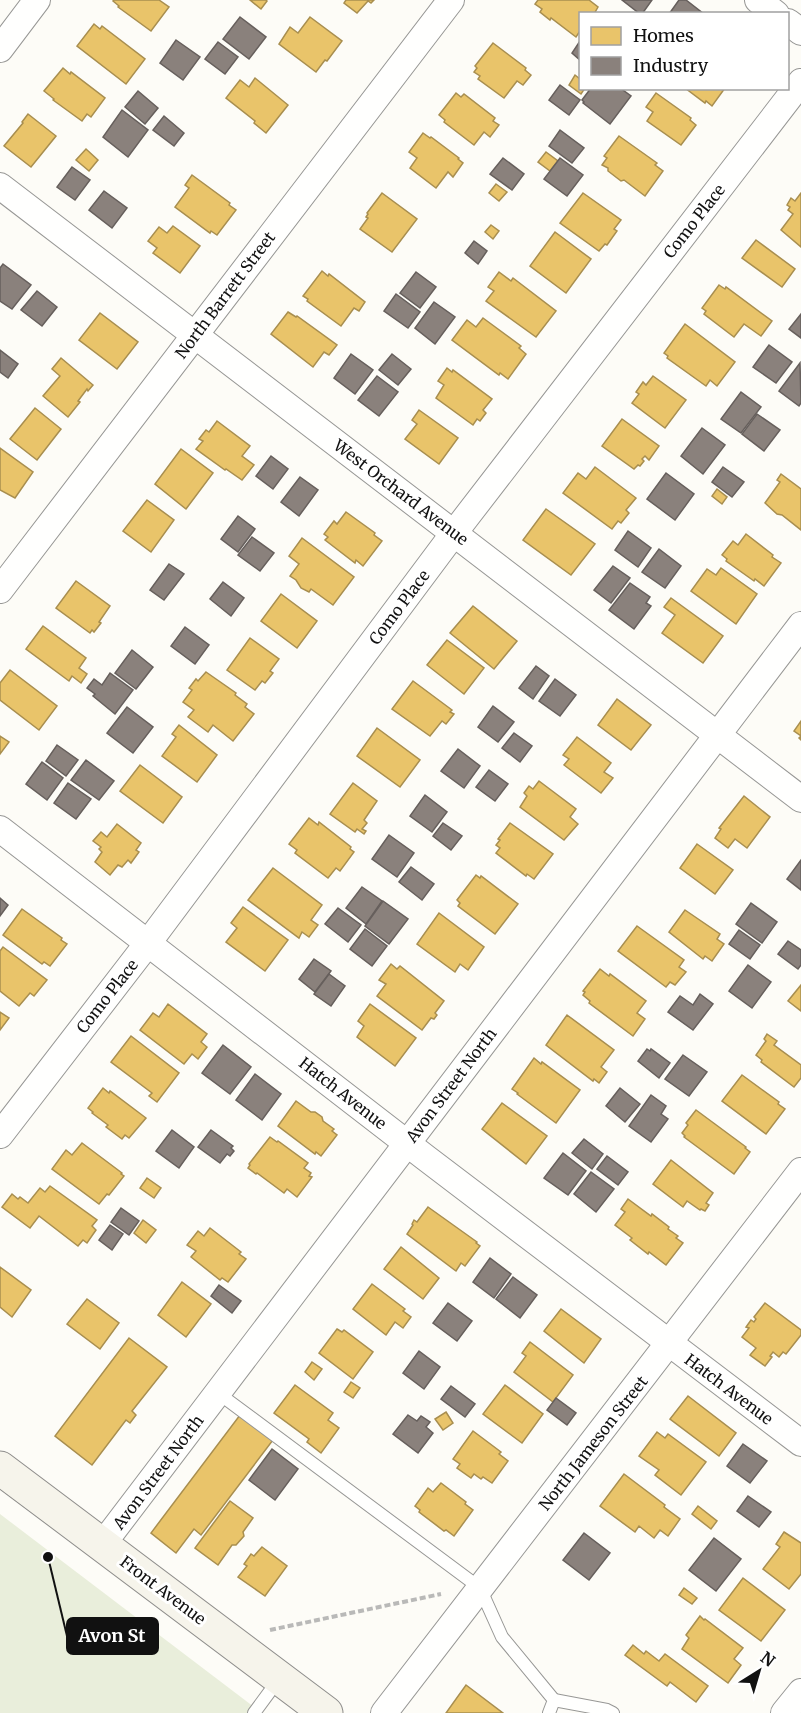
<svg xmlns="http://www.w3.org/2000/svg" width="801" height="1713" font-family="Merriweather,serif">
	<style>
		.cemetery { fill: #e9eedb }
		.homes { fill: #e9c46a; stroke: #a88e4f; stroke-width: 1.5 }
		.industry { fill: #8a817c; stroke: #665f5c; stroke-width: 1.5 }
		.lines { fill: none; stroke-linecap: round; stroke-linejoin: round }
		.lane-casing { stroke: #979795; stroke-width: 14 }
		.street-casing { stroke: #979795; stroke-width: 28 }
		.secondary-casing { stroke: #8e8d8b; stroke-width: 35 }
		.path { stroke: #b9b9b8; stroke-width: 4; stroke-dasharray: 6 3; stroke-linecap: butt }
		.lane { stroke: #fffffe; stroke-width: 12 }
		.street { stroke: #fffffe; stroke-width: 26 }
		.secondary { stroke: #f6f4eb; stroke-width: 33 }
		.labels { text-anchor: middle; stroke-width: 6; stroke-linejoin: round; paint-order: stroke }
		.street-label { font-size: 16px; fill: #111; stroke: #fff }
		.leader { fill: none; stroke: #111; stroke-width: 2 }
		.callout-dot { fill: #111; stroke: #fff; stroke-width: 2 }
		.callout { fill: #111; stroke: #111; stroke-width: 2 }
		.callout-label { font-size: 18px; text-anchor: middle; font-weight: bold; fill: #fff }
	</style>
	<rect width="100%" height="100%" fill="#fdfcf7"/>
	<path class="cemetery" d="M0,1514L262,1713H0Z"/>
	<g class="homes">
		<path d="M114,0H159L169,7L151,31L118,7L119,6L113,1Z"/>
		<path d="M250,0H266L267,1L261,9Z"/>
		<path d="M346,0H374L371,3L368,1L357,13L344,3Z"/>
		<path d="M538,0H589L598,7L594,14H580V31L576,37L551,18L550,20L540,12L542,9L535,4Z"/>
		<path d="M310,17L342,41L327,61L325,60L316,72L279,44L290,27L298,33Z"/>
		<path d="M94,24L100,29L102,26L145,59L126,84L77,46Z"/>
		<path d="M493,43L526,68L525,70L531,75L523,85L517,81L504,98L478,79L480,76L474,72L477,68L475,66Z"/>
		<path d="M63,68L70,74L71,72L105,98L91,117L87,114L82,121L53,100L54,99L44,91Z"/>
		<path d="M575,75L580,79V88H585L581,94L569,85Z"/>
		<path d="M255,78L288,105L266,133L254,123L255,121L226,98L240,80L249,87Z"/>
		<path d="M685,88H725L712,106L706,101L705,103Z"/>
		<path d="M456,93L461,97L464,94L495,118L493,121L499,125L490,137L484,132L474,145L444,122L445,120L439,115Z"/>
		<path d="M656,93L691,118L690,120L696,125L681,145L647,121L653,112L646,107Z"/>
		<path d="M28,114L56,136L31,167L4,146L23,123L22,122Z"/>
		<path d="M423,133L430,138L431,137L459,158L458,159L463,163L453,177L448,172L436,188L410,168L417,158L409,152Z"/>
		<path d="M619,136L657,163L655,165L663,171L645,196L624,180L621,181L608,171V168L602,165L607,158L604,156Z"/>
		<path d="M86,149L98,160L89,171L76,160Z"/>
		<path d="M546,152L558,161L550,171L538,162Z"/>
		<path d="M192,175L230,203L229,205L236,210L217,235L211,231L210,233L175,207L189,188L185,185Z"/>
		<path d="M496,184L507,192L499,201L489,193Z"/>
		<path d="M382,193L417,219L392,252L360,229L368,218L366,217L368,214L367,213Z"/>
		<path d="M583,193L621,220L614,229L617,231L607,245L605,244L599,251L560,223Z"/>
		<path d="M801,193V247L781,230L793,214L788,210L790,207L787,205L791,198L795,201Z"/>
		<path d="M491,225L499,231L493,239L485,232Z"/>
		<path d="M173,226L200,246L180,273L153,253L157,248L148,241L159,227L167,233Z"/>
		<path d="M555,232L591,259L566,293L530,266Z"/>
		<path d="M756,240L795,269L782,287L742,258Z"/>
		<path d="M322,271L328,276L329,274L365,302L359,311L354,308L341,326L307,301L308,299L303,296Z"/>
		<path d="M499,272L511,281L513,278L556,311L536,337L486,301L494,291L488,287Z"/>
		<path d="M719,285L725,289L726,287L772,321L761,336L744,324L734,337L704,314L706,311L702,308Z"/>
		<path d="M288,312L296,317L297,316L337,345L329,355L324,352L313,367L271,334Z"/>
		<path d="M100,313L138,342L117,369L79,340Z"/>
		<path d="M483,318L521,346L519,348L526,354L508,379L500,373L499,375L452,340L467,320L476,327Z"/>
		<path d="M685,324L735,362L717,386L710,380L706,386L667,358L668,356L664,353Z"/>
		<path d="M61,358L93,385L88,391L87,389L78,401L80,402L68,417L43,396L60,376L52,369Z"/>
		<path d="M447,368L452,372L453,370L492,399L483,410L486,413L480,421L477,419L473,425L436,398L444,385L438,381Z"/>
		<path d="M653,376L686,400L665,428L632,403L639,394L636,392L643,382L646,385Z"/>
		<path d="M35,408L61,429L37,460L10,439Z"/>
		<path d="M419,410L458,438L439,464L405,439L417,424L412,420Z"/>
		<path d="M622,419L659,446L649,460L645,456L642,459L644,461L640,466L638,465L634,469L602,446Z"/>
		<path d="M217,421L250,446L242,456L254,465L242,480L226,469L225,470L196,449L203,441L199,439L206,430L209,432Z"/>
		<path d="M0,448L33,472L15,498L0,490Z"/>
		<path d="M181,449L213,473L186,509L155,484Z"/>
		<path d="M595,467L636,498L626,510L629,513L621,523L618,521L612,529L563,493L578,473L586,479Z"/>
		<path d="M781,474L801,489V530L782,515L777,514L765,503L780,482L777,480Z"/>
		<path d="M717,489L727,497L722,504L712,496Z"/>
		<path d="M147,500L174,520L151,552L123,531Z"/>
		<path d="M546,509L595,544L571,575L523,540Z"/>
		<path d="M346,512L375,533L374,535L382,541L363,566L356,560L355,563L325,540L328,537L324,534L334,521L337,524Z"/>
		<path d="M746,534L773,555L772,557L781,563L764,586L755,579L754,581L726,561L727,559L722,555L733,541L738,545Z"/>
		<path d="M302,538L354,577L333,605L311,589L309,592L301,588L296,580L290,576L299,564L289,556Z"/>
		<path d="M721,568L757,594L736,624L691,591L707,569L716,575Z"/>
		<path d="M76,581L110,606L99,622L101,623L94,632L92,630L90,633L56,608Z"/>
		<path d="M281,594L317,621L297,648L261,621Z"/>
		<path d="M671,598L723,636L703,663L662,633L675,615L664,607Z"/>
		<path d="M473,606L517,641L494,669L450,633Z"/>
		<path d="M43,626L86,658L79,668L87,674L81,683L72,676L69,681L26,649Z"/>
		<path d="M250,638L279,659L270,671L273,673L265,683L262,681L255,690L227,670Z"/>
		<path d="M447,640L484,668L464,694L427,665Z"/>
		<path d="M10,670L57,706L39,730L0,700V683Z"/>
		<path d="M206,672L236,693L235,695L247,704L245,707L254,714L233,741L213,725L208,732L188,717L194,710L183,702L192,690L189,688L196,679L198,681Z"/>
		<path d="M413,681L452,710L450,712L454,714L446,724L442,721L430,736L392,709Z"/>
		<path d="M617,699L651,725L631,750L598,725Z"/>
		<path d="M801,721V740L799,738L801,736L794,731Z"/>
		<path d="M179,725L217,755L197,782L162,756L176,737L172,734Z"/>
		<path d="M377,728L420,760L400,787L357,756Z"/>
		<path d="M0,736L9,742L0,754Z"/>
		<path d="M577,737L611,763L604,772L613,778L601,793L564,765L569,759L563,755Z"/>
		<path d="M140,765L182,797L163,823L120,791Z"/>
		<path d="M539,781L576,809L570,817L578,824L564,840L520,807L527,796L524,793L529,786L533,789Z"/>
		<path d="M353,783L377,801L364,820L367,823L362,829L366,831L364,834L357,829L355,832L330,814Z"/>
		<path d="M744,796L770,817L747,848L735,839L728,848L715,838L721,829L719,828Z"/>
		<path d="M309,818L318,825L319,822L351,847L350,849L354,852L340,871L336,868L328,878L295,853L297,850L289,844Z"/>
		<path d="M510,823L553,854L534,879L527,874L526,876L496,853L500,848L496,845L500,840L498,839Z"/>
		<path d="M117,824L141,843L136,850L139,852L131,863L128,860L122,867L118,865L110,875L95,862L102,852L99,849L101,847L93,841L101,832L107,837Z"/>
		<path d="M697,844L733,870L715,894L680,868Z"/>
		<path d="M273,868L322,905L311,920L318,925L309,937L302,932L299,938L248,900Z"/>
		<path d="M476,875L480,878L481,876L518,904L495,934L458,906L460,903L457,900Z"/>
		<path d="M243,907L288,940L265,971L226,942L237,928L231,923Z"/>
		<path d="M22,909L62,938L61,940L67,944L50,966L44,962L42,964L3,935Z"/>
		<path d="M685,910L720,934L717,939L724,944L712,961L705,956L703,959L669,932Z"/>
		<path d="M439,913L484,947L468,970L460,964L455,972L417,944Z"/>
		<path d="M637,926L684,960L679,967L686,972L675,985L670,982L666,987L618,951Z"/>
		<path d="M3,947L47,980L34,996L30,993L19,1006L0,991V951Z"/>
		<path d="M391,964L397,969L400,966L444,1001L435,1013L437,1015L434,1019L431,1018L422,1030L377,996L386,984L379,980Z"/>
		<path d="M600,969L609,976L610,974L646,1001L637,1013L645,1019L633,1036L589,1003L590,1001L583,995L585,992L583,991Z"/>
		<path d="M801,985V1011L788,1001Z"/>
		<path d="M168,1004L207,1034L201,1042L207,1047L198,1059L192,1054L184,1064L140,1030L153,1013L159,1017Z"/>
		<path d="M370,1004L416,1038L395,1066L357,1037L364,1026L358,1021Z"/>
		<path d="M0,1012L9,1018L0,1030Z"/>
		<path d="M567,1015L614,1050L601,1067L607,1072L599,1083L594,1079L593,1081L546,1045Z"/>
		<path d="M767,1034L777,1041L774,1045L801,1065V1078L794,1087L761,1062L762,1060L756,1055L766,1041L764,1039Z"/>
		<path d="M131,1036L179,1073L157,1102L149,1096L152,1093L111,1062Z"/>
		<path d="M534,1058L541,1064L542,1062L580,1090L556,1123L517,1094L518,1093L512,1089Z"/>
		<path d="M742,1075L779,1102L778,1104L785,1109L766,1134L722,1101Z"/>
		<path d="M103,1088L109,1093L110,1091L146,1118L129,1138L125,1135L122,1139L106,1127L108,1125L92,1113L93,1112L88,1108Z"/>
		<path d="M296,1101L311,1112H315L322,1117L323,1121L334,1129L332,1131L337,1135L321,1156L316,1152L315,1154L278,1126Z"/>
		<path d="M502,1103L547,1136L526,1164L482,1129Z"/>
		<path d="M696,1110L746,1147L745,1148L750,1152L734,1174L684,1137L685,1136L682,1133L688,1125L686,1123Z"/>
		<path d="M270,1137L277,1142L278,1141L308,1163L304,1168L311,1173L309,1176L312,1177L297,1197L287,1189L284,1193L257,1173L256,1174L248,1168L250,1165L249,1164Z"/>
		<path d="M82,1143L122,1173L121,1174L124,1176L109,1195L107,1194L99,1204L52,1169L66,1150L72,1155Z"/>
		<path d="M671,1160L713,1193L706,1203L709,1205L705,1211L701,1209L700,1210L687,1201L683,1207L653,1184Z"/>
		<path d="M147,1178L161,1188L154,1198L140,1188Z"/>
		<path d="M50,1186L97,1220L92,1226L96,1230L87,1243L83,1240L78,1246L39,1216L30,1228L2,1207L12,1194L18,1199L20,1197L28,1203L40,1188L45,1192Z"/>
		<path d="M628,1199L651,1216L652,1214L669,1227L668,1229L678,1236L676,1238L683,1243L666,1265L649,1252L648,1254L630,1240L632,1238L615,1225L625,1212L621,1209Z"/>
		<path d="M428,1207L477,1242L476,1243L480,1246L465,1266L461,1263L456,1271L407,1234L413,1225L412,1224L414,1220L417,1222Z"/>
		<path d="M143,1220L156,1230L146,1243L134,1233Z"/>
		<path d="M210,1228L241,1252L239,1254L246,1259L228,1282L222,1278L220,1280L191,1257L196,1251L187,1245L198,1231L204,1236Z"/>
		<path d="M401,1247L439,1278L423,1299L384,1269Z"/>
		<path d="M0,1267L31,1290L12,1317L0,1307Z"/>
		<path d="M182,1282L211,1304L186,1337L158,1315Z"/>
		<path d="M372,1284L405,1309L403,1311L411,1317L403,1328L395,1322L386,1335L353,1309Z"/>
		<path d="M87,1299L119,1323L100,1349L67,1324Z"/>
		<path d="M765,1303L801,1330V1335L786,1354L783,1352L779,1357L773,1352L770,1356L772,1357L765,1366L750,1355L756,1348L742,1337L749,1328L746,1327L751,1320L754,1322L756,1319L754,1317Z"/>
		<path d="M561,1309L601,1339L584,1363L544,1331Z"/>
		<path d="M337,1329L342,1332L344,1330L373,1352L353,1379L319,1353Z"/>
		<path d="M129,1338L167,1367L132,1411L136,1415L130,1423L126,1420L92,1465L55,1436Z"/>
		<path d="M530,1342L573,1375L553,1402L514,1372L526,1356L522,1353Z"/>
		<path d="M312,1362L322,1369L314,1380L305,1372Z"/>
		<path d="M351,1382L360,1388L353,1398L344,1392Z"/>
		<path d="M295,1385L333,1413L328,1420L339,1428L321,1453L307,1442L309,1439L274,1413Z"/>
		<path d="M505,1385L543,1414L522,1443L483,1414Z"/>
		<path d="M688,1396L736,1433L719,1456L670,1419Z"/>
		<path d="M446,1412L453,1423L443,1430L435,1419Z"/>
		<path d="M240,1415L273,1440L201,1535L194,1529L176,1553L151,1533Z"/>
		<path d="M473,1431L501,1452L499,1454L508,1461L492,1483L483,1477L481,1479L474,1474L471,1478L457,1468L460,1464L453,1459Z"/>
		<path d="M657,1432L665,1438L668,1434L706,1462L681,1495L655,1475L659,1470L639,1456Z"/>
		<path d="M624,1474L665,1505L664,1507L680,1519L668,1536L660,1530L654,1538L639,1526L635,1532L600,1506Z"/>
		<path d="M441,1483L466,1502L465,1504L473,1510L454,1536L446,1530L444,1531L419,1512L420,1510L415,1506L428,1488L433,1492Z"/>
		<path d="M230,1501L253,1518L243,1532L244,1536L236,1545H232L218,1565L195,1548Z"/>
		<path d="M698,1506L717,1521L711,1529L692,1514Z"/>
		<path d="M784,1532L801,1543V1574L789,1589L763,1569L780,1547L776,1544Z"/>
		<path d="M262,1547L287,1566L265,1596L238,1577L247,1566L244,1564L251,1554L254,1556Z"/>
		<path d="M743,1578L785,1610L761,1641L719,1610Z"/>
		<path d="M684,1588L697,1598L692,1604L679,1595Z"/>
		<path d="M700,1616L704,1620L705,1619L743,1648L734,1659L741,1665L728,1683L682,1649L689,1638L686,1635Z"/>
		<path d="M633,1645L644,1654L646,1651L659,1661L665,1654L708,1686L696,1702L670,1682L667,1686L625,1655Z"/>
		<path d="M466,1685L503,1713H446Z"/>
	</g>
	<g class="industry">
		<path d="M622,0H652L642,14H640Z"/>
		<path d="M679,0H686L704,14H669Z"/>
		<path d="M240,17L266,37L249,59L223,39Z"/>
		<path d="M176,40L200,57L183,80L160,63Z"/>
		<path d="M580,41V60L572,53Z"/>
		<path d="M218,42L238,57L225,74L205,59Z"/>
		<path d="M560,85L580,100L569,115L549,100Z"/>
		<path d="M591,88H620L631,96L610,124L583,103L584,102L582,100Z"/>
		<path d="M138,91L158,108L145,124L125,107Z"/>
		<path d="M122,110L148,130L128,157L103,137Z"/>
		<path d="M164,116L184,133L174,146L153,130Z"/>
		<path d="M560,130L584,148L572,163L549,146Z"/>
		<path d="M503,158L524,174L512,190L490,174Z"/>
		<path d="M560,158L583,175L567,196L544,179Z"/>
		<path d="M72,167L90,180L75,200L57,187Z"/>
		<path d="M104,191L127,208L112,228L89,210Z"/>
		<path d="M474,241L487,251L478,264L465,253Z"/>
		<path d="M3,264L31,285L12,309L0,301V268Z"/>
		<path d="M416,272L436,287L420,308L400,293Z"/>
		<path d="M37,291L57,307L42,326L21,310Z"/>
		<path d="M396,294L420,312L408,328L384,311Z"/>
		<path d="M434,302L455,317L435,344L415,328Z"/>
		<path d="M801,314V338L789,329Z"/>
		<path d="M769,345L792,362L776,383L753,367Z"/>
		<path d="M0,350L18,364L8,378L0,372Z"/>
		<path d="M351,354L373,370L355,394L334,378Z"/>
		<path d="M392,354L411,369L398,385L379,370Z"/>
		<path d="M800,363L801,403L799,406L779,391Z"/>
		<path d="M377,376L398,392L379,416L358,400Z"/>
		<path d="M741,392L761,407L741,433L721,419Z"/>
		<path d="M757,414L780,430L764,451L742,434Z"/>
		<path d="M702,428L725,445L703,474L681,456Z"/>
		<path d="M271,456L288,469L273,489L256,476Z"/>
		<path d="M723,467L744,482L732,497L712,482Z"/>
		<path d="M666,473L694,494L675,520L647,499Z"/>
		<path d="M300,477L318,490L299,516L281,502Z"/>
		<path d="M238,516L255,529L238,552L221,539Z"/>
		<path d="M628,531L651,548L638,567L615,550Z"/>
		<path d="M252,537L274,553L260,571L238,555Z"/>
		<path d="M659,549L681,566L665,588L642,572Z"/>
		<path d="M169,564L184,574L164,600L150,590Z"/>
		<path d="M613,566L630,578L611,603L594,590Z"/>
		<path d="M223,582L244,598L231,616L210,599Z"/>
		<path d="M630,583L650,597L646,603L651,606L634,629L609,610Z"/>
		<path d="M185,627L209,645L195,664L171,646Z"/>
		<path d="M132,650L153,667L136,689L115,673Z"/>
		<path d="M536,666L549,676L533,699L519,688Z"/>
		<path d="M110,673L133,690L115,714L93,696L95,694L87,688L94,679L102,685Z"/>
		<path d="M555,679L576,695L560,716L539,701Z"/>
		<path d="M493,706L514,722L498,742L478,727Z"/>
		<path d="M127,707L153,727L133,753L107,733Z"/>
		<path d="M514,733L532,746L520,762L502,748Z"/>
		<path d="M57,745L78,760L66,776L46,761Z"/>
		<path d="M458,749L480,766L464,788L441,771Z"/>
		<path d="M86,760L114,781L99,800L71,780Z"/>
		<path d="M42,762L63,778L47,800L26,784Z"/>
		<path d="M489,770L508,784L495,801L476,787Z"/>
		<path d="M68,783L91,799L76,819L54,803Z"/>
		<path d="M425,795L447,812L432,832L410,816Z"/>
		<path d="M443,823L462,836L451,850L433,836Z"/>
		<path d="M389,835L414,853L397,877L372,859Z"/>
		<path d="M801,860V890L787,879Z"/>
		<path d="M411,867L434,884L422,900L399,882Z"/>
		<path d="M362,887L382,901L366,924L346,908Z"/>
		<path d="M0,898L8,905L0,916Z"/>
		<path d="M383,901L408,919L389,944L365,926Z"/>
		<path d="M751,903L777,922L762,943L736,924Z"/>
		<path d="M338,908L361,925L348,942L325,924Z"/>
		<path d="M365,929L387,946L372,966L350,949Z"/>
		<path d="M739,930L760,945L750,959L729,944Z"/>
		<path d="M788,941L801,950V965L798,969L778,954Z"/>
		<path d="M314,959L331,971L315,992L299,979Z"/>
		<path d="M748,965L771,982L752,1008L729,991Z"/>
		<path d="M329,974L345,986L331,1006L314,994Z"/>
		<path d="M700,994L713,1004L693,1030L668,1012L680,996L693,1005Z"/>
		<path d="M223,1045L251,1067L230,1094L202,1073Z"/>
		<path d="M647,1049L650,1051L651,1049L670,1063L659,1078L638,1061Z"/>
		<path d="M683,1055L707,1072L689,1096L665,1079Z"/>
		<path d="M255,1074L281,1094L262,1120L236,1100Z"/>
		<path d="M620,1088L640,1104L625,1122L606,1106Z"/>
		<path d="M651,1095L666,1106L661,1114L668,1119L651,1142L629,1126Z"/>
		<path d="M172,1130L194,1147L179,1168L156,1151Z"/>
		<path d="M211,1130L233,1146L231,1148L234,1151L230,1156L227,1154L220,1163L198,1147Z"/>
		<path d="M584,1139L603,1154L592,1169L572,1153Z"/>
		<path d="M563,1153L586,1171L568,1195L544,1178Z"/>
		<path d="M607,1156L628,1172L618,1185L597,1169Z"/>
		<path d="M591,1172L614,1189L596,1212L574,1194Z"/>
		<path d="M121,1208L139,1221L129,1235L111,1222Z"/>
		<path d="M110,1225L123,1234L112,1250L99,1240Z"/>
		<path d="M490,1258L511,1274L494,1298L473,1282Z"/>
		<path d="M513,1277L537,1295L520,1318L496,1299Z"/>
		<path d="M219,1285L241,1301L232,1313L211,1296Z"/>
		<path d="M448,1303L472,1321L457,1341L433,1323Z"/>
		<path d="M419,1351L440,1367L424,1389L403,1373Z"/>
		<path d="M451,1386L475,1404L465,1417L441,1399Z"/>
		<path d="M556,1398L576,1413L567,1425L547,1410Z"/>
		<path d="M408,1415L417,1421L421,1416L430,1422L426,1427L433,1433L418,1453L393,1434Z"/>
		<path d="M743,1444L767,1461L750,1483L727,1466Z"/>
		<path d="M272,1449L298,1469L275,1500L249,1480Z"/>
		<path d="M748,1496L771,1512L759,1527L737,1511Z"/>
		<path d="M584,1533L610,1553L589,1580L563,1560Z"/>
		<path d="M714,1538L741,1559L716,1591L689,1570Z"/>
	</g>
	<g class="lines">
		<g class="lane-casing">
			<g id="lane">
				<path d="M218,1393L480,1588L502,1637L554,1700L549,1713"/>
				<path d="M554,1700L607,1710L613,1713"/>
				<path d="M254,1713L279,1679"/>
			</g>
		</g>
		<g class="street-casing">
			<g id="street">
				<path d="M758,0L776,14"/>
				<path d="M788,22L801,32"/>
				<path d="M0,49L37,0"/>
				<path d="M0,186L801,799"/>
				<path d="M0,590L451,0"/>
				<path d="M0,829L426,1158L801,1443"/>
				<path d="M0,1135L148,943L454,533L801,82"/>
				<path d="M102,1545L801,625"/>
				<path d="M384,1713L801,1171"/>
				<path d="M784,1713L801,1692"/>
			</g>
		</g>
		<g class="secondary-casing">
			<path id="secondary" d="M0,1468L326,1713"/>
		</g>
		<path class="path" d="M270,1630L441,1594"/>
		<use href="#lane" class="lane"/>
		<use href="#street" class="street"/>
		<use href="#secondary" class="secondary"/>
	</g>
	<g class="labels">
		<g class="street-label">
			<text transform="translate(694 221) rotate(-52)" y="6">Como Place</text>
			<text transform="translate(225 295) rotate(-53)" y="6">North Barrett Street</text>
			<text transform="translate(401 492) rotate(37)" y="6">West Orchard Avenue</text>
			<text transform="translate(399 607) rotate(-53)" y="6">Como Place</text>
			<text transform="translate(107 996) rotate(-52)" y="6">Como Place</text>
			<text transform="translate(451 1085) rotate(-53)" y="6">Avon Street North</text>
			<text transform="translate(343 1093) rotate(38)" y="6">Hatch Avenue</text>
			<text transform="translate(729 1389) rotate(37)" y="6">Hatch Avenue</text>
			<text transform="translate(593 1443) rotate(-52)" y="6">North Jameson Street</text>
			<text transform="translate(158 1472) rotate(-53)" y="6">Avon Street North</text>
			<text transform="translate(163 1590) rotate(37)" y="6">Front Avenue</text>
		</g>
	</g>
	<path class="leader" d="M48 1557L67 1636"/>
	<circle class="callout-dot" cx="48" cy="1557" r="6"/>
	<rect class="callout" x="67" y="1618" width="91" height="36" rx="6"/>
	<g class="callout-label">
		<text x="112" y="1642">Avon St</text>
	</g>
	<rect x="579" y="12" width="210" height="78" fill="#ffffff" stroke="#a0a0a0" stroke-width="1.5"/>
	<rect x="591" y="27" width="30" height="18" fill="#e9c46a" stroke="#a0a0a0" stroke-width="1.5"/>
	<text x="633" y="42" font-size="18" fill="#111111">Homes</text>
	<rect x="591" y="57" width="30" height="18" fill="#8a817c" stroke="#a0a0a0" stroke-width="1.5"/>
	<text x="633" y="72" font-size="18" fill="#111111">Industry</text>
	<g transform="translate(759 1671) rotate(37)" stroke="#ffffff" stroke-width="4.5" paint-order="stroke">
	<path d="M0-4.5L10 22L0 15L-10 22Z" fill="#111111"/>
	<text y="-9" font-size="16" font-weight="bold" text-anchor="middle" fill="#111111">N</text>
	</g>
</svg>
